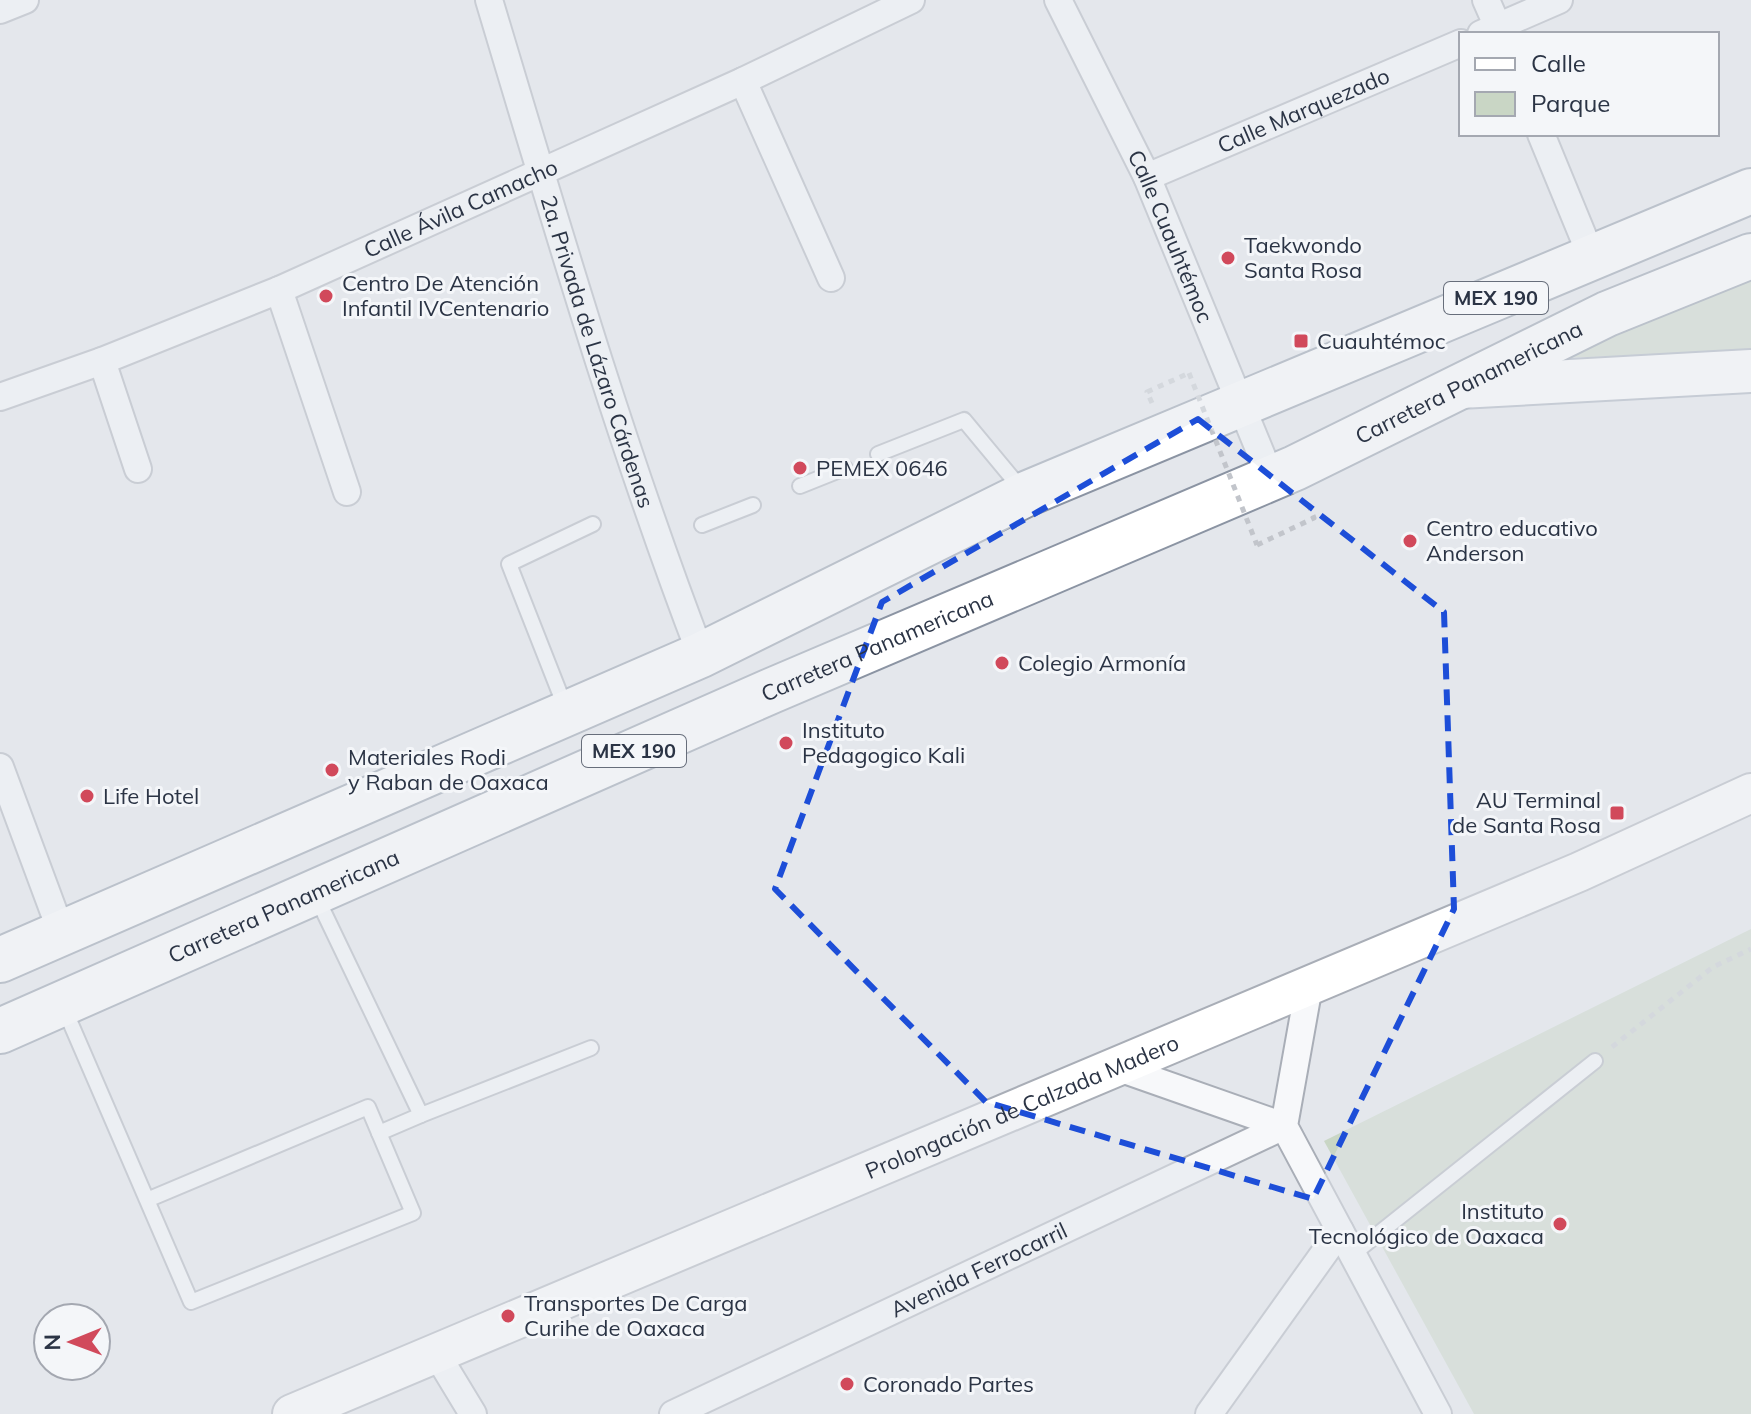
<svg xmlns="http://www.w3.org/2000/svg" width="1751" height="1414" font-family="Mulish,sans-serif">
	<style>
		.green { fill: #c9d6c5 }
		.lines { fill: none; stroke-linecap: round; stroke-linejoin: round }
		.lane-casing { stroke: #a9aeb7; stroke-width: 18 }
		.street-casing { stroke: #a9aeb7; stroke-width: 30 }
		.secondary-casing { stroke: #a9aeb7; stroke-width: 42 }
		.primary-casing { stroke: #a3abb8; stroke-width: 46 }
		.highway-casing { stroke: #8b94a3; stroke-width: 48 }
		.path { stroke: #c2c5cb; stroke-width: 5; stroke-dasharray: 6 6; stroke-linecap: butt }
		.lane { stroke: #f7f8fa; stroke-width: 14 }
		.street { stroke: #f7f8fa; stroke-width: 26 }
		.secondary { stroke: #fff; stroke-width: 38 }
		.primary { stroke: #fff; stroke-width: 42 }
		.highway { stroke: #fff; stroke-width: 44 }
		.path-bridge { stroke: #c2c5cb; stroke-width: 5; stroke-dasharray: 6 6; stroke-linecap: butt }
		.marked { fill: none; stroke: #1d4ed8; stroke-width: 6; stroke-dasharray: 16 10; stroke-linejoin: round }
		.poi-dot { fill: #d1495b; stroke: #f4f6f9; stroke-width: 3 }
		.labels { text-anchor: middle; stroke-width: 6; stroke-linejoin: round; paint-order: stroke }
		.shield { fill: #f4f6f9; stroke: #676e7b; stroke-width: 2 }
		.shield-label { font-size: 20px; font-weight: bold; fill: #2b3445 }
		.street-label { font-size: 22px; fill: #2b3445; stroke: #f4f6f9 }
		.poi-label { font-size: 22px; fill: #2b3445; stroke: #f4f6f9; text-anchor: start }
	</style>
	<rect width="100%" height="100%" fill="#e4e7ec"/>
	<g class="green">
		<path d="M1751,271V351L1561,358Z"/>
		<path d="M1751,929V1414H1474L1324,1141Z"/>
	</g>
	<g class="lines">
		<g class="lane-casing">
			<g id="lane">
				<path d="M878,454L964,420L1023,491"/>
				<path d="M800,486L845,468"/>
				<path d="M702,525L753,505"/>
				<path d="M566,709L509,564L593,524"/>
				<path d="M317,898L421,1115L591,1048"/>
				<path d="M64,1008L191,1302L413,1213L368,1107L147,1200"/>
				<path d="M379,1133L421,1115"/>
				<path d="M1353,1254L1595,1061"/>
			</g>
		</g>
		<g class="street-casing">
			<g id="street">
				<path id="s1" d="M489,0C555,220 619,441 701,655"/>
				<path id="s2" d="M1058,0L1147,177L1271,478"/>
				<path d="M1486,0L1501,34"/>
				<path d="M0,10L25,0"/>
				<path d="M1481,34L1559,0"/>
				<path d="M743,81L831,278"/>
				<path d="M1541,134L1592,258"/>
				<path id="s3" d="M1147,177L1461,43"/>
				<path d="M279,290L347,492"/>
				<path d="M102,361L138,469"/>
				<path id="s4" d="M0,397L102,361L279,290L743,81L911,0"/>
				<path d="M0,767L62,934"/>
				<path d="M1309,986L1284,1126L1438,1414"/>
				<path d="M1116,1067L1284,1126"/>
				<path d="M436,1353L473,1414"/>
				<path id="s5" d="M673,1414L1284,1126"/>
				<path d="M1209,1414L1340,1231"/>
			</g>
		</g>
		<g class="secondary-casing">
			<g id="secondary">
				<path id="s6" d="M292,1414L1579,872L1751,793"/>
			</g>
		</g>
		<g class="primary-casing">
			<path id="primary" d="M1460,387L1751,371"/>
		</g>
		<g class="highway-casing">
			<g id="highway">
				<path d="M0,960L701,655L1026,494L1751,191"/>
				<path id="s7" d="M0,1031L771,691L1295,468L1607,314L1751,256"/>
			</g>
		</g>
		<g class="path">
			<path d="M1152,403L1147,392L1189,373"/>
			<path d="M1257,545L1314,518L1308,503"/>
			<path d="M1612,1047L1713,967L1751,949"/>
		</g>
		<use href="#lane" class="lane"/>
		<use href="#street" class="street"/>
		<use href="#secondary" class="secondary"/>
		<use href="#primary" class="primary"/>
		<use href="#highway" class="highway"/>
		<path class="path-bridge" d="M1189,373L1257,545"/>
	</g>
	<path d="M0 0H1751V1414H0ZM1198,419L1444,612L1454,909L1313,1199L986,1102L775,889L882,602Z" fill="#e4e7ec" fill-opacity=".55" fill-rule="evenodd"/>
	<path class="marked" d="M1198,419L1444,612L1454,909L1313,1199L986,1102L775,889L882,602Z"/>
	<g class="poi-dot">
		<circle cx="1228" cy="258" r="8"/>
		<circle cx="326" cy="296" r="8"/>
		<rect x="1293" y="333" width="16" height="16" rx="4"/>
		<circle cx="800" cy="468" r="8"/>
		<circle cx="1410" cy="541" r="8"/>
		<circle cx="1002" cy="663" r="8"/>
		<circle cx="786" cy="743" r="8"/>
		<circle cx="332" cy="770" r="8"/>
		<circle cx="87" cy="796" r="8"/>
		<rect x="1609" y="805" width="16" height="16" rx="4"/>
		<circle cx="1560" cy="1224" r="8"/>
		<circle cx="508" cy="1316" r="8"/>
		<circle cx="847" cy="1384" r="8"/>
	</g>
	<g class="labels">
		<g class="shield">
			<rect x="1444" y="282" width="104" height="32" rx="6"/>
			<rect x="582" y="735" width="104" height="32" rx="6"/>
		</g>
		<g class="shield-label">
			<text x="1496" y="305">MEX 190</text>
			<text x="634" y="758">MEX 190</text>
		</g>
		<g class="street-label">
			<text dy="8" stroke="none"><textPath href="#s3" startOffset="170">Calle Marquezado</textPath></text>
			<text dy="8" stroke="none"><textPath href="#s4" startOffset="498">Calle Ávila Camacho</textPath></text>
			<text dy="8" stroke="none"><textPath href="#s2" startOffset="262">Calle Cuauhtémoc</textPath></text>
			<text dy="8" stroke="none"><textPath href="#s1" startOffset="368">2a. Privada de Lázaro Cárdenas</textPath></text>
			<text dy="8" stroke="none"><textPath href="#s7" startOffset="1606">Carretera Panamericana</textPath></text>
			<text dy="8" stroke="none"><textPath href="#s7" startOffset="958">Carretera Panamericana</textPath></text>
			<text dy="8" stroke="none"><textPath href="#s7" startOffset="310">Carretera Panamericana</textPath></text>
			<text dy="8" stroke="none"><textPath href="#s6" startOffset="792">Prolongación de Calzada Madero</textPath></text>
			<text dy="8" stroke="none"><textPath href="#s5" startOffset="338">Avenida Ferrocarril</textPath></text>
		</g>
		<g class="poi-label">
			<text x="1244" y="253">Taekwondo<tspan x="1244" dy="25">Santa Rosa</tspan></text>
			<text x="342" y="291">Centro De Atención<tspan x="342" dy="25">Infantil IVCentenario</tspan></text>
			<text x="1317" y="349">Cuauhtémoc</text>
			<text x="816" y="476">PEMEX 0646</text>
			<text x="1426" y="536">Centro educativo<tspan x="1426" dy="25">Anderson</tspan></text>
			<text x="1018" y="671">Colegio Armonía</text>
			<text x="802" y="738">Instituto<tspan x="802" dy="25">Pedagogico Kali</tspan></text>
			<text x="348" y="765">Materiales Rodi<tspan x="348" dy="25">y Raban de Oaxaca</tspan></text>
			<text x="103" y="804">Life Hotel</text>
			<text x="1601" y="808" text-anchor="end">AU Terminal<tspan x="1601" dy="25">de Santa Rosa</tspan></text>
			<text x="1544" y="1219" text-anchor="end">Instituto<tspan x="1544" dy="25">Tecnológico de Oaxaca</tspan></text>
			<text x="524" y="1311">Transportes De Carga<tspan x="524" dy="25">Curihe de Oaxaca</tspan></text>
			<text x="863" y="1392">Coronado Partes</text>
		</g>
	</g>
	<rect x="1459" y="32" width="260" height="104" fill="#f4f6f9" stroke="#a4a8b1" stroke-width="2"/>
	<rect x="1475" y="58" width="40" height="12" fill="#ffffff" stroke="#a4a8b1" stroke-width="2"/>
	<text x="1531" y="72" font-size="24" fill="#2b3445">Calle</text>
	<rect x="1475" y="92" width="40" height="24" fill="#c9d6c5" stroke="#a4a8b1" stroke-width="2"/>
	<text x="1531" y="112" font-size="24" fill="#2b3445">Parque</text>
	<g transform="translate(72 1342) rotate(269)"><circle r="38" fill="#f4f6f9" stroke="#a4a8b1" stroke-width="2"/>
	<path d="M0-6L14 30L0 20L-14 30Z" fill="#d1495b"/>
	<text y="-12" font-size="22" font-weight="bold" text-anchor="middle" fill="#2b3445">N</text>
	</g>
</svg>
